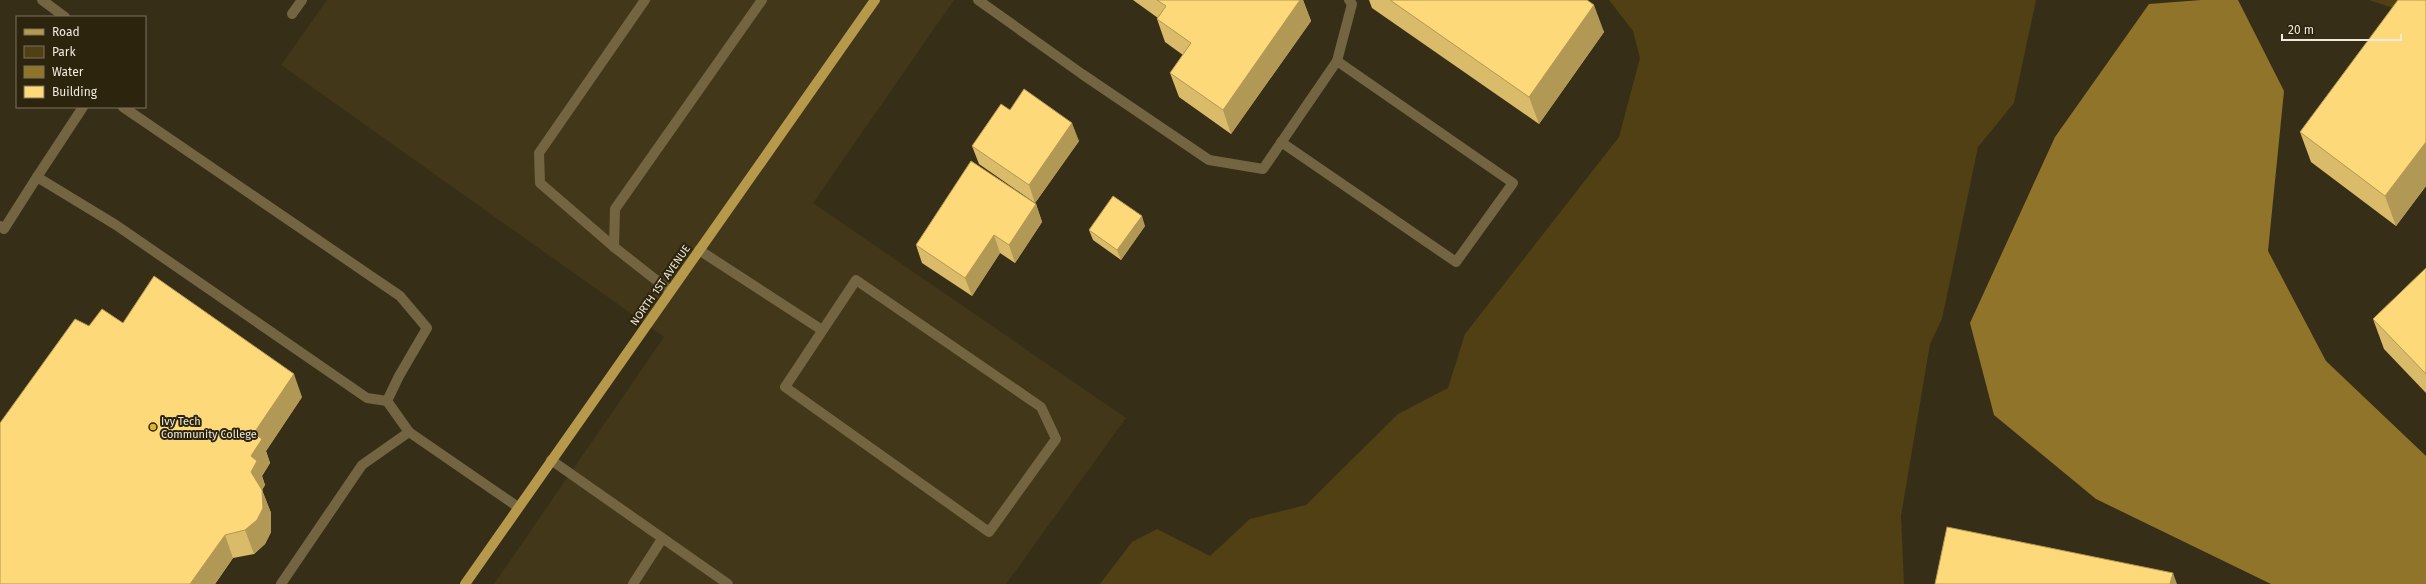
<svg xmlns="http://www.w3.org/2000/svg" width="2426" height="584" font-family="'Fira Sans',sans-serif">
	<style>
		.built { fill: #423719 }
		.green { fill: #504013 }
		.water { fill: #8f742a }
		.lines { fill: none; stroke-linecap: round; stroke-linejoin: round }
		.minor { stroke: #736541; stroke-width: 10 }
		.major { stroke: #b7994b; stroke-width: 10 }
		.wall { fill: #dabb69 }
		.shaded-wall { fill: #b29855 }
		.building { fill: #fed97a; stroke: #b29855 }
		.poi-dot { fill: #ddb233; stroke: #2d240e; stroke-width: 1.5 }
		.labels { text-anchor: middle; stroke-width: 4; stroke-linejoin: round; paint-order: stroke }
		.street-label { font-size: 11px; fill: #efeadc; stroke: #2d240e }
		.poi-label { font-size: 11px; fill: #efeadc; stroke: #2d240e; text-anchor: start }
	</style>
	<rect width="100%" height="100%" fill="#372e18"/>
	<path class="built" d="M327,0H954L813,203L1126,418L1006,584H494L664,337L281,65Z"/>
	<g class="green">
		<path d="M1609,0H2036L2014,103L1978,147L1942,319L1930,344L1901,516L1904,584H1100L1132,542L1157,529L1210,556L1250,519L1306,505L1398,414L1448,388L1465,334L1619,137L1640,58L1633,31Z"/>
		<path d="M2369,0H2426V19Z"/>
	</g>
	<path class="water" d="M2201,0H2238L2284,91L2268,251L2326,361L2426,456V584H2271L2096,499L1994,415L1970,323L2055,137L2149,4Z"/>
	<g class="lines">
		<g class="minor">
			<path d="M42,0L65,17"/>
			<path d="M645,0L539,153L540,183L614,247L670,291"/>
			<path d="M978,0L1082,74L1209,160L1263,169L1337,61L1352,4L1349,0"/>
			<path d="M292,14L302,0"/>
			<path d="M123,107L400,296L427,328L399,376L387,401L409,432L518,507"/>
			<path d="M1281,142L1456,262L1513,183L1337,61"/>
			<path d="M37,177L83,107"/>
			<path d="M0,226L4,229L37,177L116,225L367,398L387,401"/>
			<path d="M614,247L615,209L762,0"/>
			<path d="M699,250L822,330"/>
			<path d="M856,280L1041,407L1056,439L989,532L785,387Z"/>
			<path d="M551,460L728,584"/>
			<path d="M281,584L362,465L409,432"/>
			<path d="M633,584L662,539"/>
		</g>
		<path class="major" d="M465,584L875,0"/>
	</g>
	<g class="wall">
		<path d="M1133,0H1303L1311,21L1231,134L1179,97L1170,73L1183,55L1165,42L1157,19L1158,18Z"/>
		<path d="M1369,0H1587L1604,32L1539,124L1372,8Z"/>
		<path d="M2426,0V186L2396,226L2311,162L2300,132Z"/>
		<path d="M1010,110L1079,141L1035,203L979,164L972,146Z"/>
		<path d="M1036,204L1042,222L1015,263L1000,253L972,296L922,263L916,245Z"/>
		<path d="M1145,226L1121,260L1093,240L1089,230Z"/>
		<path d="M2426,268V393L2384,349L2373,319Z"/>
		<path d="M123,323L302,397L266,451L270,463L262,476L265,485L262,490L271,513V532L265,544L254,554L233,558L215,584H0L89,326Z"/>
	</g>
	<g class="shaded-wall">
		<path d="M1300,0H1303L1311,21L1231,134L1223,110Z"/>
		<path d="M1594,5L1604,32L1539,124L1529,97Z"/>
		<path d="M1072,123L1079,141L1035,203L1029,185Z"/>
		<path d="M2426,142V186L2396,226L2385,196Z"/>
		<path d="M1036,204L1042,222L1015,263L1009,245Z"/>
		<path d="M1142,216L1145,226L1121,260L1117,250Z"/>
		<path d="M994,235L1000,253L972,296L965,278Z"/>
		<path d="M294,374L302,397L266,451L270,463L262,476L265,485L262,490L271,513V532L265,544L254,554L245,530L251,472V456L254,433Z"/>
		<path d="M225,535L233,558L215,584H190Z"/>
		<path d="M2173,573L2177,584H2170Z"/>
	</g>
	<g class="building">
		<path d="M1157,0H1300L1223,110L1170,73L1191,43L1157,19L1166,6Z"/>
		<path d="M1390,0H1587L1594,5L1529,97Z"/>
		<path d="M2398,0H2426V142L2385,196L2300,132Z"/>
		<path d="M1024,89L1072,123L1029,185L972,146L1001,104L1010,110Z"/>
		<path d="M971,161L1036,204L1009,245L994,235L965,278L916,245Z"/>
		<path d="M1113,196L1142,216L1117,250L1089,230Z"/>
		<path d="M2426,268V374L2373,319Z"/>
		<path d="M154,276L294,374L254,433L262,439L251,456L257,461L251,472L262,490L263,508L257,520L245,530L225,535L190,584H0V423L75,319L89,326L102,309L123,323Z"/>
		<path d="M1947,527L2173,573L2170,584H1935Z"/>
	</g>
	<circle class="poi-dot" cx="153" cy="427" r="4"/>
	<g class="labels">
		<g class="street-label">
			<text transform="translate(660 285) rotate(-55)" y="4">NORTH 1ST AVENUE</text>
		</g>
		<g class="poi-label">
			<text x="161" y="425">Ivy Tech<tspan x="161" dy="13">Community College</tspan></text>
		</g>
	</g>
	<rect x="16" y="16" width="130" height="92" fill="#2d240e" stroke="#7b7360"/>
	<rect x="24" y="29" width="20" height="6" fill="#b7994b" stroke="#7b7360"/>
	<text x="52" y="36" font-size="12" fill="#efeadc">Road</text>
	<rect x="24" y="46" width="20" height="12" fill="#504013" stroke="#7b7360"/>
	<text x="52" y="56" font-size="12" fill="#efeadc">Park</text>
	<rect x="24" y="66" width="20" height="12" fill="#8f742a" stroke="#7b7360"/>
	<text x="52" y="76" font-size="12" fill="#efeadc">Water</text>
	<rect x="24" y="86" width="20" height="12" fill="#fed97a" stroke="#7b7360"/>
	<text x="52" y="96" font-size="12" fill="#efeadc">Building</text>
	<path d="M2282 34v6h119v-6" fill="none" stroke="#efeadc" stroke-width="2"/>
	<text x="2288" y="34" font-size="12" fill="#efeadc" stroke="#2d240e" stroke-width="3" paint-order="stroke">20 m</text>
</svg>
